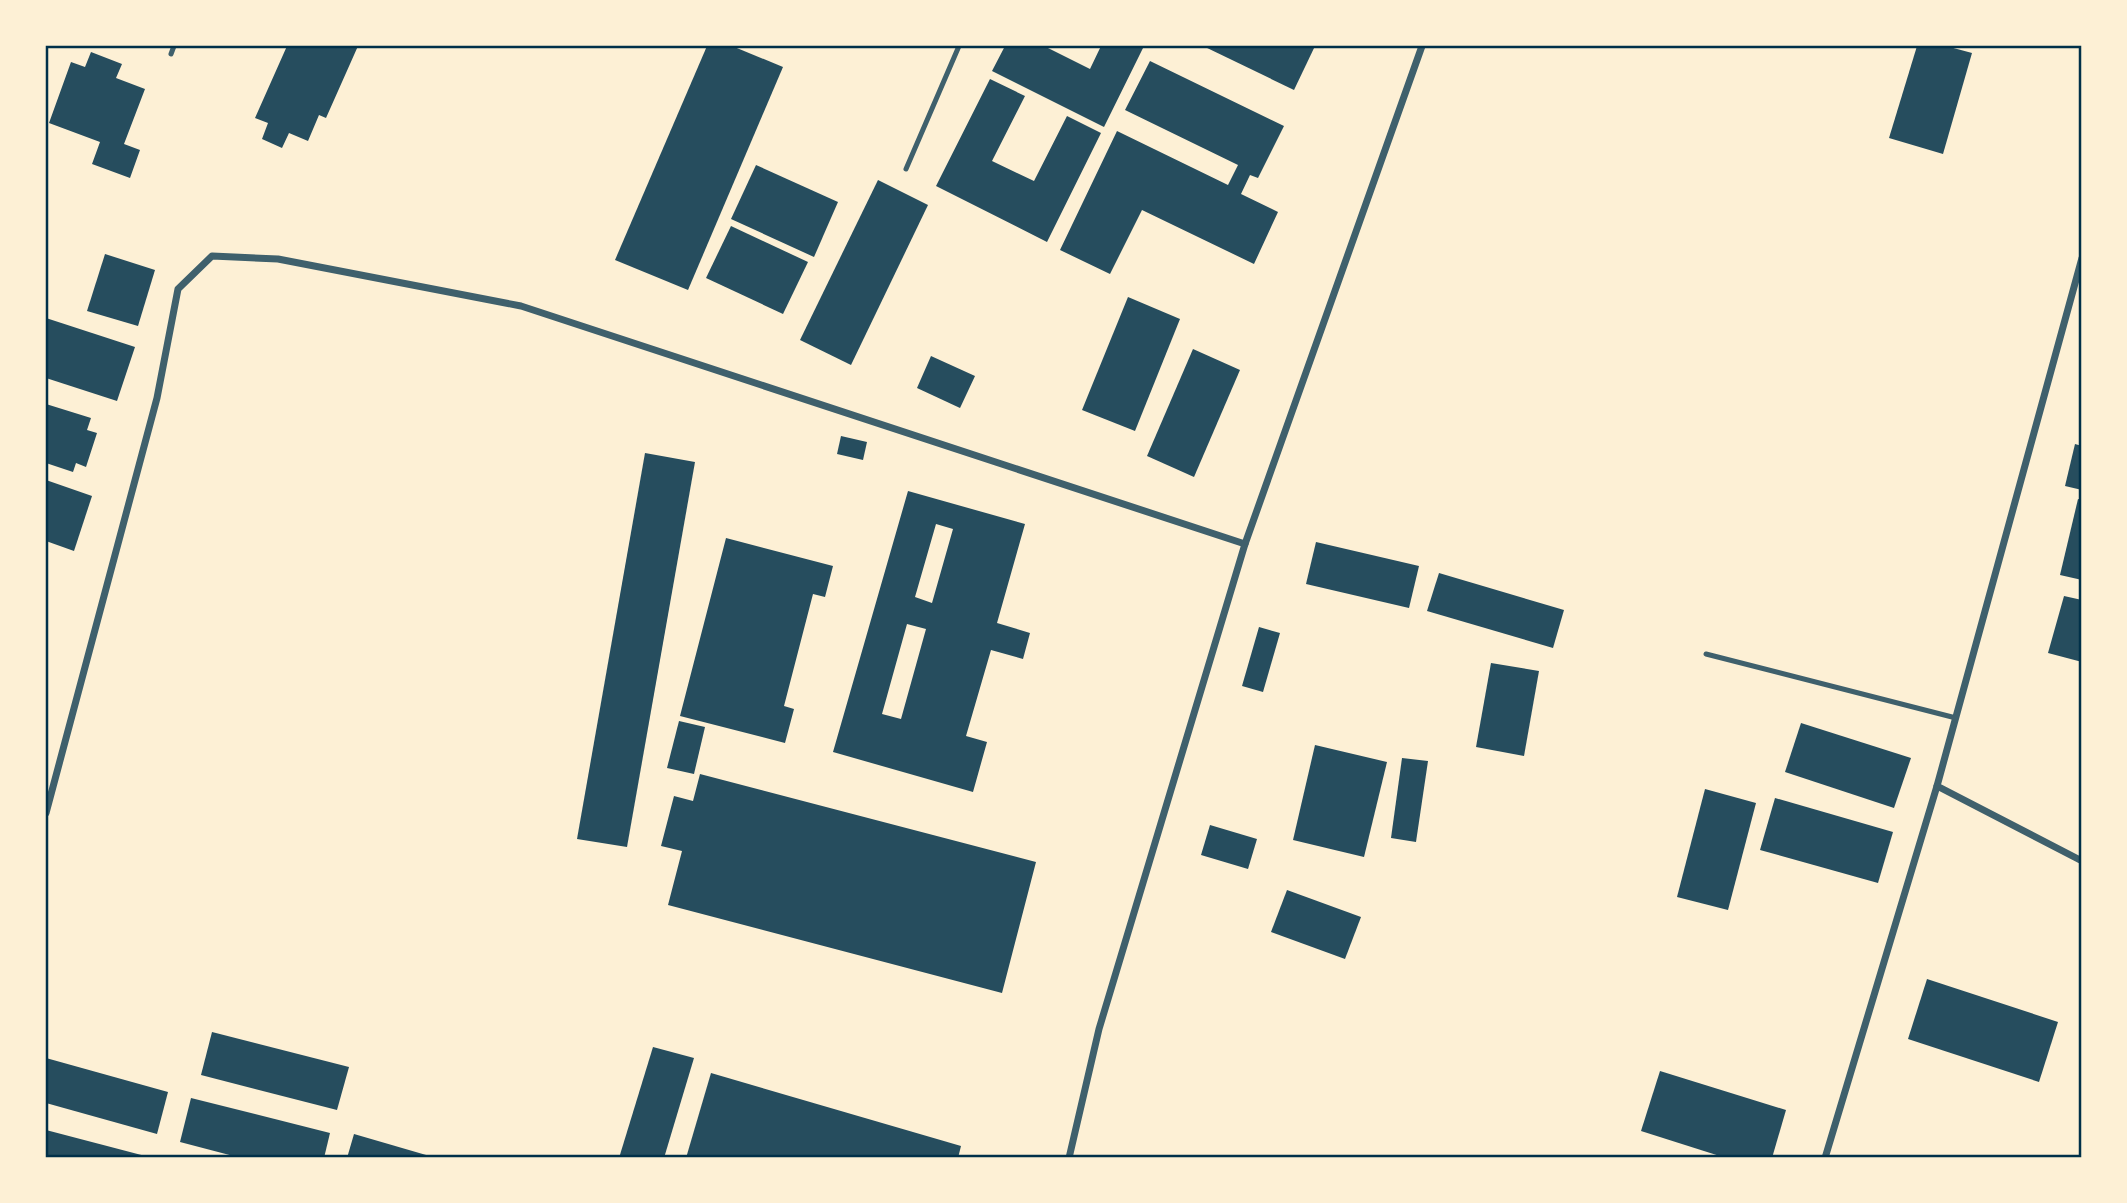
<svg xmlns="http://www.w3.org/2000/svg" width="2127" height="1203" font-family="Lato,sans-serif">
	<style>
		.building { fill: #264d5e; fill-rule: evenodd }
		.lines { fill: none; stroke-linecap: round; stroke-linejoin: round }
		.service { stroke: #3f606c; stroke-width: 5 }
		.minor { stroke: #3f606c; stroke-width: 7 }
		.neatline { fill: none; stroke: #003049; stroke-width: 2.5 }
	</style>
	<rect width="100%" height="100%" fill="#fdf0d5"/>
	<g class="building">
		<path d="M287,46H358L326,118L319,115L308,141L289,133L282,148L262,139L268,123L255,118Z"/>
		<path d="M707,46H732L783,67L688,290L615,260Z"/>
		<path d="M1005,46H1049L1048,48L1090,69L1101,46H1144L1104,127L992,71Z"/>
		<path d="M1203,46H1315L1294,90Z"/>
		<path d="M1917,46H1946L1972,53L1943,154L1889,138Z"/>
		<path d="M91,52L122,64L116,78L145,89L124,144L140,150L130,178L92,164L100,142L49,123L71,62L85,67Z"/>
		<path d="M1150,61L1284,126L1258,178L1250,175L1241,194L1278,212L1254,264L1142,210L1110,274L1060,250L1117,131L1228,185L1238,165L1125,110Z"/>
		<path d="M990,79L1025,96L992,161L1034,181L1067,116L1101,133L1047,242L936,186Z"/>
		<path d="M756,165L838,202L814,257L731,219Z"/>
		<path d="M878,180L928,205L851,365L800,340Z"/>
		<path d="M731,226L808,262L783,314L706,278Z"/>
		<path d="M105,254L155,270L138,326L87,311Z"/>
		<path d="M1128,297L1180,319L1135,431L1082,410Z"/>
		<path d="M46,318L135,347L117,401L46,378Z"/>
		<path d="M1193,349L1240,370L1194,477L1147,456Z"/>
		<path d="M931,356L975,376L960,408L917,388Z"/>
		<path d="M46,404L91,418L87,430L97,433L86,467L76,463L73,472L46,463Z"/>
		<path d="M841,436L867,442L863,460L837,454Z"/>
		<path d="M2075,444L2082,446V490L2065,486Z"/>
		<path d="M645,453L695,462L627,847L577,839Z"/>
		<path d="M46,480L92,496L74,551L46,541Z"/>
		<path d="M908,491L1025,524L997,623L1030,633L1023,659L991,650L966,736L987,742L973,792L833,752ZM936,524L953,529L932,603L915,597ZM907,624L926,629L901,719L882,714Z"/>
		<path d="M2078,499L2082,500V580L2060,575Z"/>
		<path d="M726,538L833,566L825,597L813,594L784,706L794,709L785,743L680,716Z"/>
		<path d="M1316,542L1419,566L1409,608L1306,584Z"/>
		<path d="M1439,573L1564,610L1553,648L1427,611Z"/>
		<path d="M2064,596L2082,600V662L2048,653Z"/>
		<path d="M1259,627L1280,633L1263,692L1242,686Z"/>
		<path d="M1491,663L1539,671L1524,756L1476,747Z"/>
		<path d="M679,721L705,727L694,774L667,768Z"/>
		<path d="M1801,723L1911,758L1894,808L1785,772Z"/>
		<path d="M1315,745L1387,762L1364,857L1293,840Z"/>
		<path d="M1402,758L1428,761L1416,842L1391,838Z"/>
		<path d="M700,774L1036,862L1002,993L668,905L682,851L661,846L674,796L693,801Z"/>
		<path d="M1705,789L1756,803L1728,910L1677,897Z"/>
		<path d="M1775,798L1893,832L1878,883L1760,850Z"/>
		<path d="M1210,825L1257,839L1248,869L1201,855Z"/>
		<path d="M1287,890L1361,917L1345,959L1271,932Z"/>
		<path d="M1927,979L2058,1022L2039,1082L1908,1039Z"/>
		<path d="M212,1032L349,1067L337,1110L201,1075Z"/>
		<path d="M653,1047L694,1058L664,1158H619Z"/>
		<path d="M46,1058L168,1092L157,1134L46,1103Z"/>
		<path d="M1660,1071L1786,1110L1772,1158H1726L1641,1131Z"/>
		<path d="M711,1073L961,1146L958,1158H686Z"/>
		<path d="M191,1098L330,1133L324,1158H241L180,1142Z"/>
		<path d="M46,1130L149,1157V1158H46Z"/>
		<path d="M354,1134L433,1157V1158H347Z"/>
	</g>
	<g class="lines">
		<g class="service">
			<path d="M171,54L174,46"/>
			<path d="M906,169L959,46"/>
			<path d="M1706,654L1956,718"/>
		</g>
		<g class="minor">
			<path d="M2082,258L1937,786L2082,861"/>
			<path d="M46,813L157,398L178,289L212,256L278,259L521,306L1245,544"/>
			<path d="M1069,1158L1099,1029L1245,544L1422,46"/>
			<path d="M1825,1158L1937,786"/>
		</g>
	</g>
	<rect width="2127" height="1203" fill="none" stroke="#fdf0d5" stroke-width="94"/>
	<rect x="47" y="47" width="2033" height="1109" class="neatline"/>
</svg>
